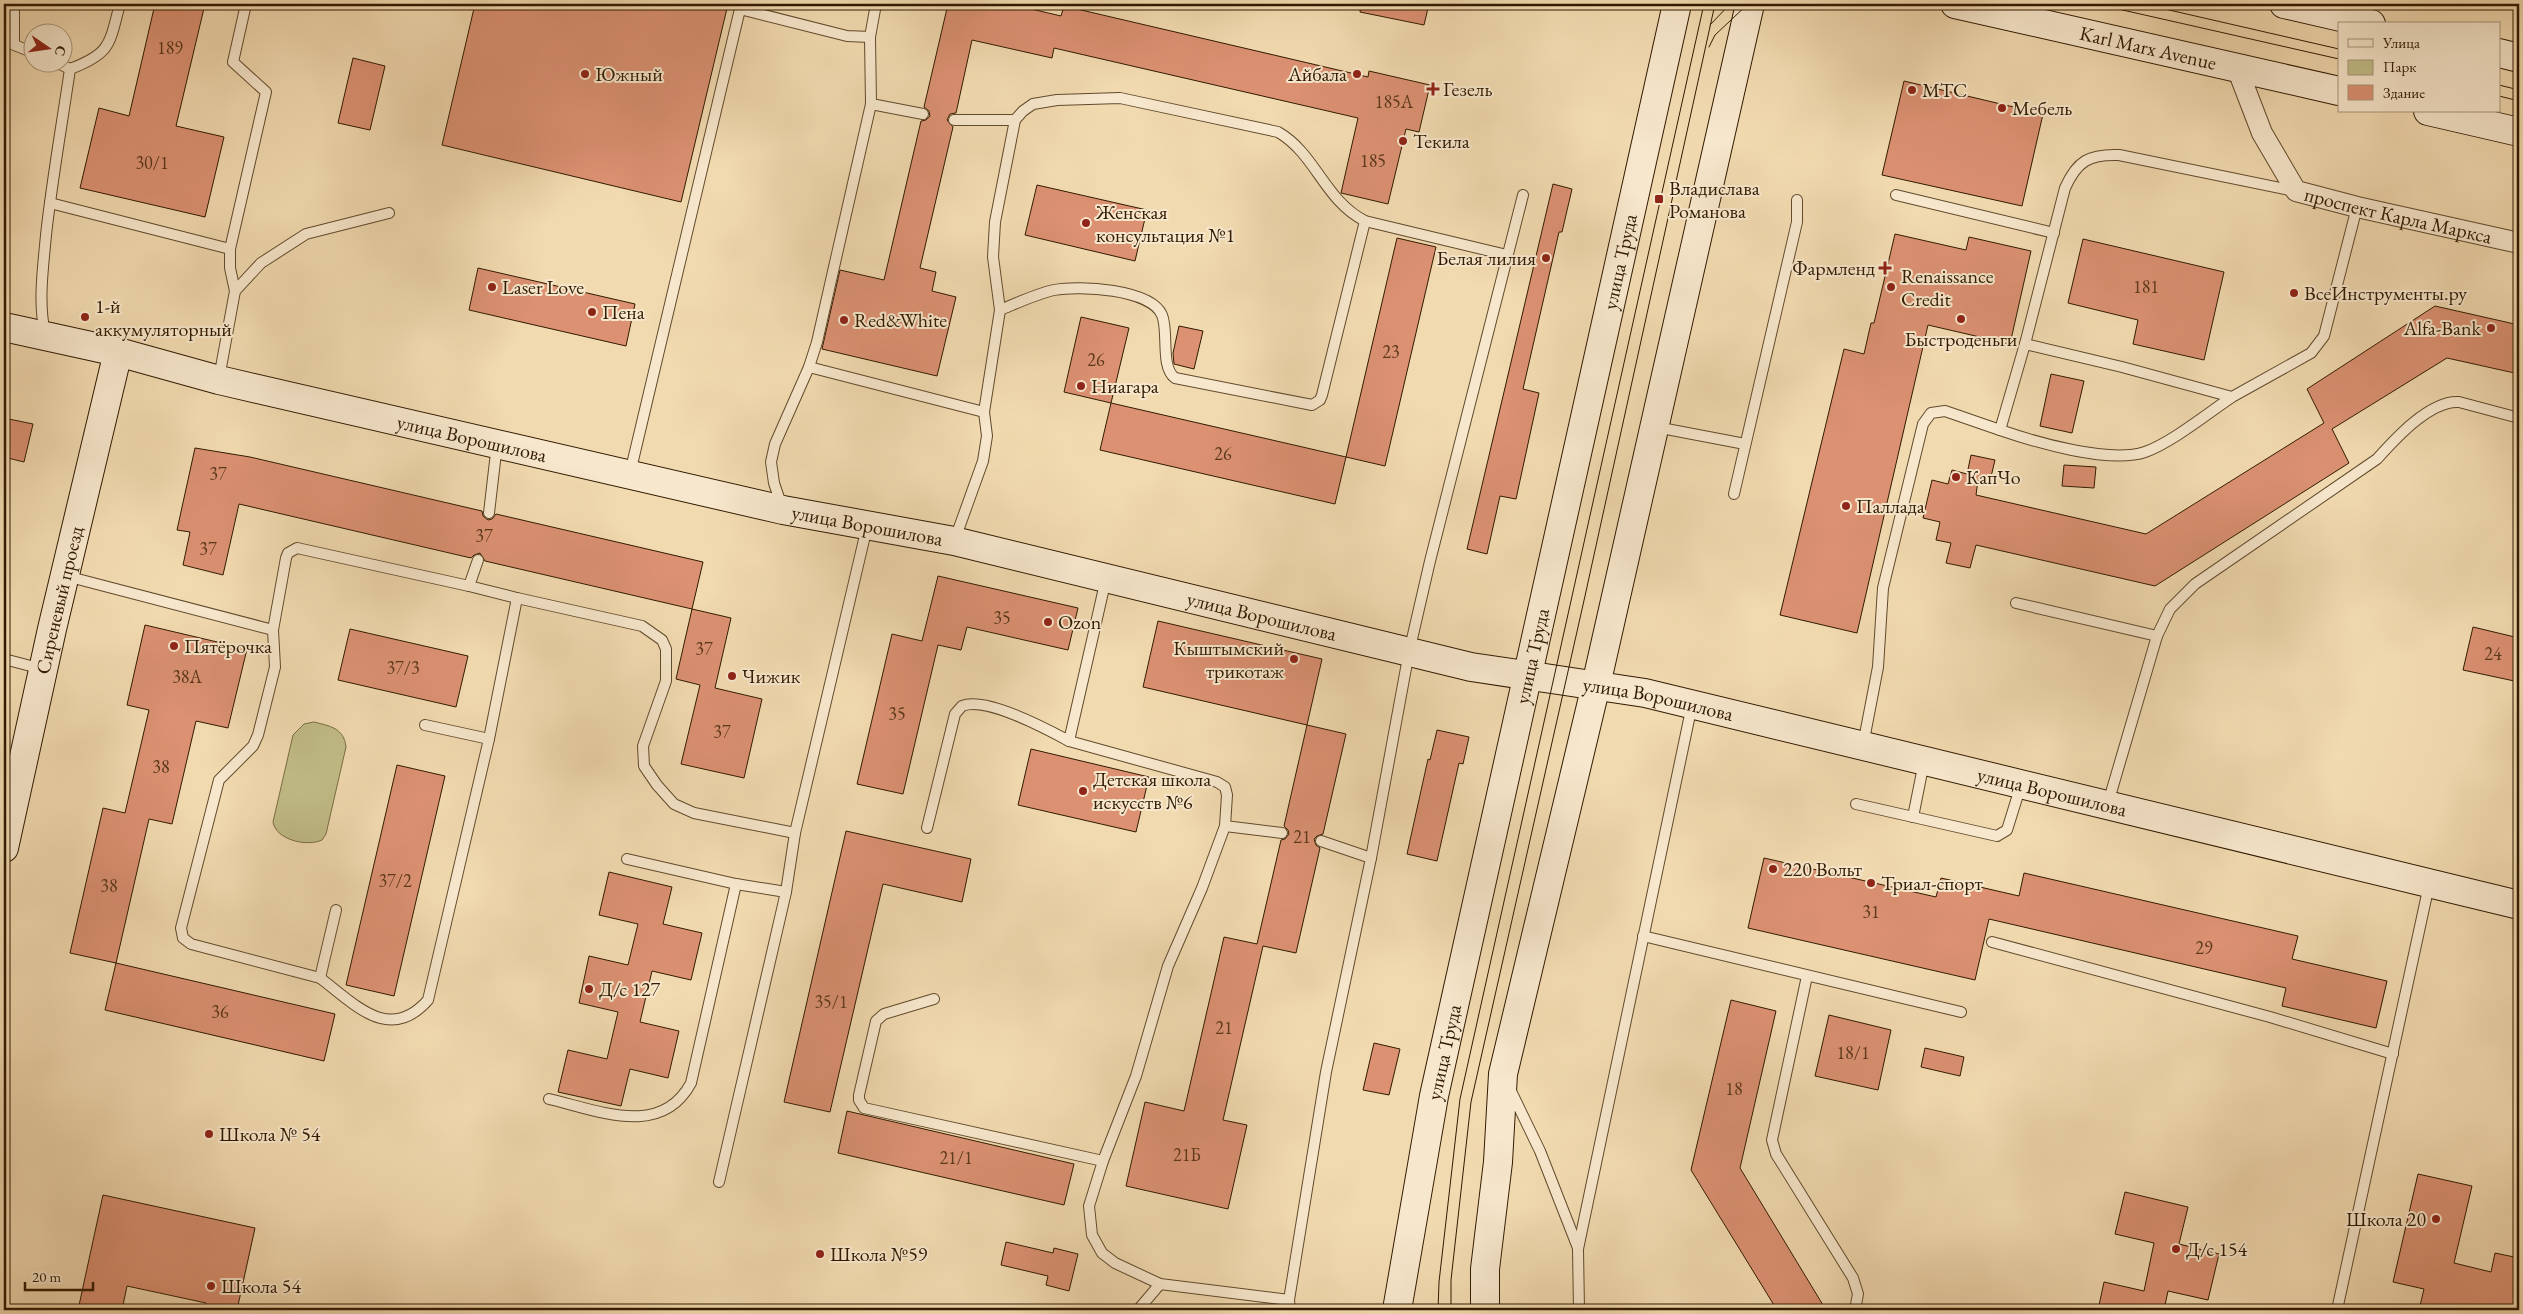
<svg xmlns="http://www.w3.org/2000/svg" width="2523" height="1314" font-family="'EB Garamond',serif">
	<style>
		.green { fill: #c1bd87; stroke: #796c44 }
		.building { fill: #db9172; stroke: #311a00 }
		.lines { fill: none; stroke-linecap: round; stroke-linejoin: round }
		.lane-casing { stroke: #614a2c; stroke-width: 12 }
		.street-casing { stroke: #614a2c; stroke-width: 22 }
		.secondary-casing { stroke: #311a00; stroke-width: 30 }
		.lane { stroke: #f7e7cc; stroke-width: 10 }
		.street { stroke: #f7e7cc; stroke-width: 20 }
		.secondary { stroke: #f7e7cc; stroke-width: 28 }
		.tram { stroke: #311a00; stroke-width: 1 }
		.poi-dot { fill: #8f2418; stroke: #f7e7cc; stroke-width: 2 }
		.labels { text-anchor: middle; stroke-width: 4; stroke-linejoin: round; paint-order: stroke }
		.number-label { font-size: 18px; fill: #5c381c }
		.street-label { font-size: 20px; fill: #311a00; stroke: #f7e7cc }
		.poi-label { font-size: 20px; fill: #311a00; stroke: #f7e7cc; text-anchor: start }
	</style>
	<rect width="100%" height="100%" fill="#f2dab0"/>
	<filter id="stains"><feTurbulence type="fractalNoise" baseFrequency=".004" numOctaves="4"/><feColorMatrix values="0 0 0 0 .2 0 0 0 0 .09 0 0 0 0 .02 0 0 0 .5 -.17"/></filter>
	<radialGradient id="worn" r=".72"><stop offset=".6" stop-color="#630" stop-opacity="0"/><stop offset="1" stop-color="#630" stop-opacity=".3"/></radialGradient>
	<path class="green" d="M314,722C330,726 344,728 346,747L326,834L322,840C307,847 276,840 273,822L293,735L304,724Z"/>
	<g class="building">
		<path d="M155,4H205L176,126L224,137L205,217L80,188L99,108L129,116Z"/>
		<path d="M475,4H728L681,202L442,145Z"/>
		<path d="M948,4H1010L1061,16L1064,6L1368,77L1369,71L1430,85L1419,132L1406,129L1388,204L1341,193L1358,118L1054,48L1052,58L972,40L956,113L950,114L947,120L953,127L920,268L936,272L932,291L956,297L937,376L822,349L840,270L884,280L921,121L926,120L930,116L929,111L924,107Z"/>
		<path d="M1361,4H1429L1424,25L1360,12Z"/>
		<path d="M353,58L385,66L370,130L338,123Z"/>
		<path d="M1904,81L2043,114L2022,206L1882,175Z"/>
		<path d="M1553,184L1572,189L1562,232H1559L1523,389L1539,393L1516,499L1500,496L1487,554L1467,549Z"/>
		<path d="M1037,185L1147,210L1135,261L1025,235Z"/>
		<path d="M1895,234L1966,250L1969,237L2031,251L2010,344L1928,325L1857,633L1780,615L1844,349L1864,354L1871,323H1874Z"/>
		<path d="M1397,238L1436,247L1385,466L1346,457Z"/>
		<path d="M2083,239L2224,272L2204,360L2133,344L2138,320L2068,303Z"/>
		<path d="M478,268L635,304L626,346L469,310Z"/>
		<path d="M2435,306L2519,325V374L2447,358L2332,429L2349,463L2155,586L1976,545L1970,568L1946,563L1951,543L1936,540L1940,522L1923,518L1932,480L1948,484L1952,470L1967,474L1971,455L1995,460L1990,481L1978,480L1976,495L2146,534L2324,423L2307,389Z"/>
		<path d="M1081,317L1129,328L1111,403L1064,392Z"/>
		<path d="M1179,326L1203,331L1194,369L1174,364L1173,353Z"/>
		<path d="M2051,374L2084,381L2072,433L2040,426Z"/>
		<path d="M1111,403L1346,457L1335,504L1100,450Z"/>
		<path d="M4,418L33,424L24,462L4,457Z"/>
		<path d="M195,448L250,457L482,511L483,516L488,520L492,519L496,514L703,562L692,609L485,561L480,553L474,555L471,558L239,504L223,575L183,565L190,532L177,530Z"/>
		<path d="M2064,465L2096,467L2094,488L2062,486Z"/>
		<path d="M938,576L1078,608L1068,650L967,627L961,650L938,645L903,794L857,784L892,634L922,641Z"/>
		<path d="M692,609L731,618L715,688L762,699L744,778L681,764L700,685L676,679Z"/>
		<path d="M1158,621L1322,659L1307,725L1143,687Z"/>
		<path d="M145,625L247,649L228,728L196,721L172,824L149,819L116,963L70,953L103,808L125,813L149,710L127,705Z"/>
		<path d="M2473,627L2519,638V682L2463,670Z"/>
		<path d="M350,629L468,656L456,707L338,680Z"/>
		<path d="M1307,725L1346,734L1323,834L1317,836L1314,839L1316,845L1320,848L1296,953L1263,946L1223,1120L1247,1125L1228,1209L1126,1186L1145,1102L1184,1111L1224,937L1257,944L1281,840L1285,839L1289,834L1288,830L1284,826Z"/>
		<path d="M1437,730L1469,737L1463,764L1459,763L1437,861L1407,854L1428,759L1430,760Z"/>
		<path d="M1031,749L1149,777L1136,832L1018,805Z"/>
		<path d="M397,765L445,776L394,996L346,985Z"/>
		<path d="M846,831L971,859L962,902L883,884L830,1112L784,1102Z"/>
		<path d="M1764,858L1936,897L1941,878L2019,896L2024,873L2298,936L2292,959L2387,981L2376,1028L2282,1006L2286,988L1989,919L1975,980L1748,928Z"/>
		<path d="M609,872L672,887L663,924L702,933L691,980L652,971L640,1022L679,1031L668,1078L630,1069L621,1106L558,1092L568,1050L607,1059L618,1012L579,1003L589,956L628,965L638,924L599,915Z"/>
		<path d="M116,963L335,1014L324,1061L105,1010Z"/>
		<path d="M1731,1000L1776,1011L1740,1168L1826,1310H1777L1691,1170Z"/>
		<path d="M1829,1015L1891,1030L1878,1090L1815,1076Z"/>
		<path d="M1374,1043L1400,1049L1389,1095L1363,1090Z"/>
		<path d="M1925,1048L1964,1057L1960,1076L1921,1067Z"/>
		<path d="M847,1111L1074,1164L1064,1205L838,1153Z"/>
		<path d="M2418,1174L2472,1186L2454,1263L2491,1272L2495,1253L2519,1258V1310H2506L2483,1305L2482,1310H2419L2424,1289L2393,1282Z"/>
		<path d="M2125,1192L2188,1207L2179,1244L2219,1254L2208,1300L2168,1291L2164,1310H2098L2104,1282L2144,1291L2154,1243L2115,1234Z"/>
		<path d="M103,1195L255,1228L237,1310H205L206,1303L127,1286L122,1310H78Z"/>
		<path d="M1006,1242L1053,1253L1054,1248L1078,1254L1069,1291L1046,1285L1048,1276L1001,1265Z"/>
	</g>
	<g class="lines">
		<g class="lane-casing">
			<g id="lane">
				<path d="M870,37L871,104L923,114"/>
				<path d="M4,41L32,52"/>
				<path d="M14,43V4"/>
				<path d="M56,62L70,69"/>
				<path d="M954,120H1015"/>
				<path d="M1896,195L2054,233"/>
				<path d="M50,203L230,249"/>
				<path d="M235,291L261,263L306,234L389,213"/>
				<path d="M1000,310C1017,303 1036,294 1054,290C1079,285 1151,289 1162,315C1169,332 1160,367 1175,378L1312,405L1320,400L1322,395L1365,221"/>
				<path d="M45,334C38,301 43,269 46,235C52,180 62,124 70,69C112,53 109,44 120,4"/>
				<path d="M2025,344L2065,188C2077,161 2089,154 2119,155L2295,191"/>
				<path d="M809,367L984,412"/>
				<path d="M219,378L235,291L230,268V249L266,92L233,62L246,4"/>
				<path d="M2232,397C2208,413 2171,443 2145,452C2109,464 2035,442 2000,430L2025,344L2122,367L2232,397L2311,353L2324,336L2357,207"/>
				<path d="M1656,427L1745,444"/>
				<path d="M630,473L740,9L847,36L870,37L876,4"/>
				<path d="M1734,494L1797,222V200"/>
				<path d="M782,507L774,483L771,462L775,444L809,367L817,342L871,104"/>
				<path d="M489,513L497,444"/>
				<path d="M955,539L983,461L987,436L984,412L1000,310L993,257L995,222L1015,120L1023,111L1033,104L1057,100L1120,98L1278,132C1316,154 1324,200 1365,221L1507,255"/>
				<path d="M66,576L273,630L275,667L258,735L253,746L219,780L181,928L183,938L191,944L320,978L336,910"/>
				<path d="M469,586L478,560"/>
				<path d="M517,598L642,626L662,640L666,649V681L643,746L644,766L657,785L674,804L694,813L795,833L867,527"/>
				<path d="M2016,603L2157,636L2170,609L2195,584L2377,459C2395,439 2430,400 2459,402L2519,418"/>
				<path d="M273,630L286,558L288,553L297,548L469,586L517,598L489,739L428,1000C389,1044 355,1004 320,978"/>
				<path d="M4,659L42,669"/>
				<path d="M425,725L489,739"/>
				<path d="M1069,741L1217,782L1225,787L1227,795L1225,826L1202,888L1168,966L1136,1076L1103,1161L1089,1206L1092,1235L1102,1253L1115,1263L1160,1284L1289,1300"/>
				<path d="M1863,745L1878,667L1883,588L1923,424L1931,413L1945,411L2000,430"/>
				<path d="M2108,803L2157,636"/>
				<path d="M1856,804L1997,836L2007,830L2021,785"/>
				<path d="M1913,817L1924,762"/>
				<path d="M1225,826L1282,833"/>
				<path d="M927,828L955,714L962,706C985,696 1047,729 1069,741L1106,579"/>
				<path d="M1321,841L1371,858"/>
				<path d="M627,859L736,884L786,892"/>
				<path d="M1643,936L1961,1012"/>
				<path d="M1992,942L2270,1017L2393,1054"/>
				<path d="M1807,976L1772,1140L1776,1154L1853,1278L1858,1294L1855,1310"/>
				<path d="M934,999L884,1014L876,1021L859,1095V1100L864,1108L1103,1161"/>
				<path d="M1510,1089L1540,1151L1578,1248"/>
				<path d="M549,1099C597,1110 661,1139 691,1083L736,884"/>
				<path d="M719,1182L786,892L795,833"/>
				<path d="M1138,1310L1160,1284"/>
				<path d="M1290,1310L1289,1300L1326,1072L1371,858L1409,652L1430,561L1523,195"/>
				<path d="M1579,1310L1578,1249L1692,705"/>
				<path d="M2337,1310L2429,885"/>
			</g>
		</g>
		<g class="street-casing">
			<g id="street">
				<path id="s1" d="M2237,68L2262,133L2296,191L2357,207L2519,243"/>
			</g>
		</g>
		<g class="secondary-casing">
			<g id="secondary">
				<path id="s2" d="M1955,4L2339,91"/>
				<path d="M2284,4L2371,24"/>
				<path d="M2499,53L2519,58"/>
				<path d="M2428,111L2519,132"/>
				<path id="s3" d="M4,327L118,352L219,380L783,510L954,541L1471,667L1645,693L2519,905"/>
				<path id="s4" d="M4,848L52,629L118,352"/>
				<path id="s5" d="M1397,1310L1434,1096L1677,4"/>
				<path d="M1485,1310V1269L1498,1162L1503,1074L1596,685L1750,4"/>
			</g>
		</g>
		<use href="#lane" class="lane"/>
		<use href="#street" class="street"/>
		<use href="#secondary" class="secondary"/>
		<g class="tram">
			<path d="M2096,4L2339,59"/>
			<path d="M2143,4L2339,49"/>
			<path d="M1710,25L1730,4"/>
			<path d="M1709,47L1715,35L1748,4"/>
			<path d="M2499,85L2519,90"/>
			<path d="M2499,96L2519,101"/>
			<path d="M1438,1310L1439,1282L1460,1099L1704,4"/>
			<path d="M1451,1310V1280L1471,1102L1585,596L1715,4"/>
		</g>
	</g>
	<g class="poi-dot">
		<circle cx="585" cy="74" r="5"/>
		<circle cx="1357" cy="74" r="5"/>
		<path d="M1430.5 81.5h5v5h5v5h-5v5h-5v-5h-5v-5h5z"/>
		<circle cx="1912" cy="90" r="5"/>
		<circle cx="2002" cy="108" r="5"/>
		<circle cx="1403" cy="141" r="5"/>
		<rect x="1654" y="194" width="10" height="10" rx="2.5"/>
		<circle cx="1086" cy="223" r="5"/>
		<circle cx="1546" cy="258" r="5"/>
		<path d="M1882.5 260.5h5v5h5v5h-5v5h-5v-5h-5v-5h5z"/>
		<circle cx="492" cy="287" r="5"/>
		<circle cx="1891" cy="287" r="5"/>
		<circle cx="2294" cy="293" r="5"/>
		<circle cx="592" cy="312" r="5"/>
		<circle cx="85" cy="317" r="5"/>
		<circle cx="1961" cy="319" r="5"/>
		<circle cx="844" cy="320" r="5"/>
		<circle cx="2491" cy="328" r="5"/>
		<circle cx="1081" cy="386" r="5"/>
		<circle cx="1956" cy="477" r="5"/>
		<circle cx="1846" cy="506" r="5"/>
		<circle cx="1048" cy="622" r="5"/>
		<circle cx="174" cy="646" r="5"/>
		<circle cx="1294" cy="659" r="5"/>
		<circle cx="732" cy="676" r="5"/>
		<circle cx="1083" cy="791" r="5"/>
		<circle cx="1773" cy="869" r="5"/>
		<circle cx="1871" cy="883" r="5"/>
		<circle cx="589" cy="989" r="5"/>
		<circle cx="209" cy="1134" r="5"/>
		<circle cx="2436" cy="1219" r="5"/>
		<circle cx="2176" cy="1249" r="5"/>
		<circle cx="820" cy="1254" r="5"/>
		<circle cx="211" cy="1286" r="5"/>
	</g>
	<g class="labels">
		<g class="number-label">
			<text x="170" y="54">189</text>
			<text x="1394" y="108">185А</text>
			<text x="1373" y="167">185</text>
			<text x="152" y="169">30/1</text>
			<text x="2146" y="293">181</text>
			<text x="1391" y="358">23</text>
			<text x="1096" y="366">26</text>
			<text x="1223" y="460">26</text>
			<text x="218" y="480">37</text>
			<text x="484" y="542">37</text>
			<text x="208" y="555">37</text>
			<text x="1002" y="624">35</text>
			<text x="704" y="655">37</text>
			<text x="2493" y="660">24</text>
			<text x="403" y="674">37/3</text>
			<text x="187" y="683">38А</text>
			<text x="897" y="720">35</text>
			<text x="722" y="738">37</text>
			<text x="161" y="773">38</text>
			<text x="1302" y="843">21</text>
			<text x="395" y="887">37/2</text>
			<text x="109" y="892">38</text>
			<text x="1871" y="918">31</text>
			<text x="2204" y="954">29</text>
			<text x="831" y="1008">35/1</text>
			<text x="220" y="1018">36</text>
			<text x="1224" y="1034">21</text>
			<text x="1853" y="1059">18/1</text>
			<text x="1734" y="1095">18</text>
			<text x="1187" y="1161">21Б</text>
			<text x="956" y="1164">21/1</text>
		</g>
		<g class="street-label">
			<text dy="7" stroke="none"><textPath href="#s2" startOffset="198">Karl Marx Avenue</textPath></text>
			<text dy="7" stroke="none"><textPath href="#s1" startOffset="242">проспект Карла Маркса</textPath></text>
			<text dy="7" stroke="none"><textPath href="#s5" startOffset="1072">улица Труда</textPath></text>
			<text dy="7" stroke="none"><textPath href="#s3" startOffset="481">улица Ворошилова</textPath></text>
			<text dy="7" stroke="none"><textPath href="#s3" startOffset="886">улица Ворошилова</textPath></text>
			<text dy="7" stroke="none"><textPath href="#s4" startOffset="254">Сиреневый проезд</textPath></text>
			<text dy="7" stroke="none"><textPath href="#s3" startOffset="1291">улица Ворошилова</textPath></text>
			<text dy="7" stroke="none"><textPath href="#s5" startOffset="668">улица Труда</textPath></text>
			<text dy="7" stroke="none"><textPath href="#s3" startOffset="1696">улица Ворошилова</textPath></text>
			<text dy="7" stroke="none"><textPath href="#s3" startOffset="2101">улица Ворошилова</textPath></text>
			<text dy="7" stroke="none"><textPath href="#s5" startOffset="262">улица Труда</textPath></text>
		</g>
		<g class="poi-label">
			<text x="595" y="81">Южный</text>
			<text x="1347" y="81" text-anchor="end">Айбала</text>
			<text x="1443" y="96">Гезель</text>
			<text x="1922" y="97">МТС</text>
			<text x="2012" y="115">Мебель</text>
			<text x="1413" y="148">Текила</text>
			<text x="1669" y="195">Владислава<tspan x="1669" dy="23">Романова</tspan></text>
			<text x="1096" y="219">Женская<tspan x="1096" dy="23">консультация №1</tspan></text>
			<text x="1536" y="265" text-anchor="end">Белая лилия</text>
			<text x="1875" y="275" text-anchor="end">Фармленд</text>
			<text x="1901" y="283">Renaissance<tspan x="1901" dy="23">Credit</tspan></text>
			<text x="502" y="294">Laser Love</text>
			<text x="2304" y="300">ВсеИнструменты.ру</text>
			<text x="95" y="313">1-й<tspan x="95" dy="23">аккумуляторный</tspan></text>
			<text x="602" y="319">Пена</text>
			<text x="854" y="327">Red&amp;White</text>
			<text x="2481" y="335" text-anchor="end">Alfa-Bank</text>
			<text x="1961" y="346" text-anchor="middle">Быстроденьги</text>
			<text x="1091" y="393">Ниагара</text>
			<text x="1966" y="484">КапЧо</text>
			<text x="1856" y="513">Паллада</text>
			<text x="1058" y="629">Ozon</text>
			<text x="184" y="653">Пятёрочка</text>
			<text x="1284" y="655" text-anchor="end">Кыштымский<tspan x="1284" dy="23">трикотаж</tspan></text>
			<text x="742" y="683">Чижик</text>
			<text x="1093" y="786">Детская школа<tspan x="1093" dy="23">искусств №6</tspan></text>
			<text x="1783" y="876">220 Вольт</text>
			<text x="1881" y="890">Триал-спорт</text>
			<text x="599" y="996">Д/с 127</text>
			<text x="219" y="1141">Школа № 54</text>
			<text x="2426" y="1226" text-anchor="end">Школа 20</text>
			<text x="2186" y="1256">Д/с 154</text>
			<text x="830" y="1261">Школа №59</text>
			<text x="221" y="1293">Школа 54</text>
		</g>
	</g>
	<rect width="2523" height="1314" fill="none" stroke="#f2dab0" stroke-width="20"/>
	<rect x="5" y="5" width="2513" height="1304" fill="none" stroke="#311a00" stroke-width="2.5"/>
	<rect x="10" y="10" width="2503" height="1294" fill="none" stroke="#311a00"/>
	<rect x="2338" y="22" width="162" height="90" fill="#f7e7cc" stroke="#a8957a"/>
	<rect x="2348" y="39" width="25" height="8" fill="#f7e7cc" stroke="#a8957a"/>
	<text x="2383" y="48" font-size="15" fill="#311a00">Улица</text>
	<rect x="2348" y="60" width="25" height="15" fill="#c1bd87" stroke="#a8957a"/>
	<text x="2383" y="72" font-size="15" fill="#311a00">Парк</text>
	<rect x="2348" y="85" width="25" height="15" fill="#db9172" stroke="#a8957a"/>
	<text x="2383" y="98" font-size="15" fill="#311a00">Здание</text>
	<g transform="translate(48 48) rotate(103)"><circle r="24" fill="#f7e7cc" stroke="#a8957a"/>
	<path d="M0-4L9 19L0 12L-9 19Z" fill="#8f2418"/>
	<text y="-8" font-size="14" font-weight="bold" text-anchor="middle" fill="#311a00">С</text>
	</g>
	<path d="M25 1282v8h68v-8" fill="none" stroke="#311a00" stroke-width="2.5"/>
	<text x="32" y="1282" font-size="15" fill="#311a00" stroke="#f7e7cc" stroke-width="4" paint-order="stroke">20 m</text>
	<rect width="100%" height="100%" filter="url(#stains)"/>
	<rect width="100%" height="100%" fill="url(#worn)"/>
</svg>
